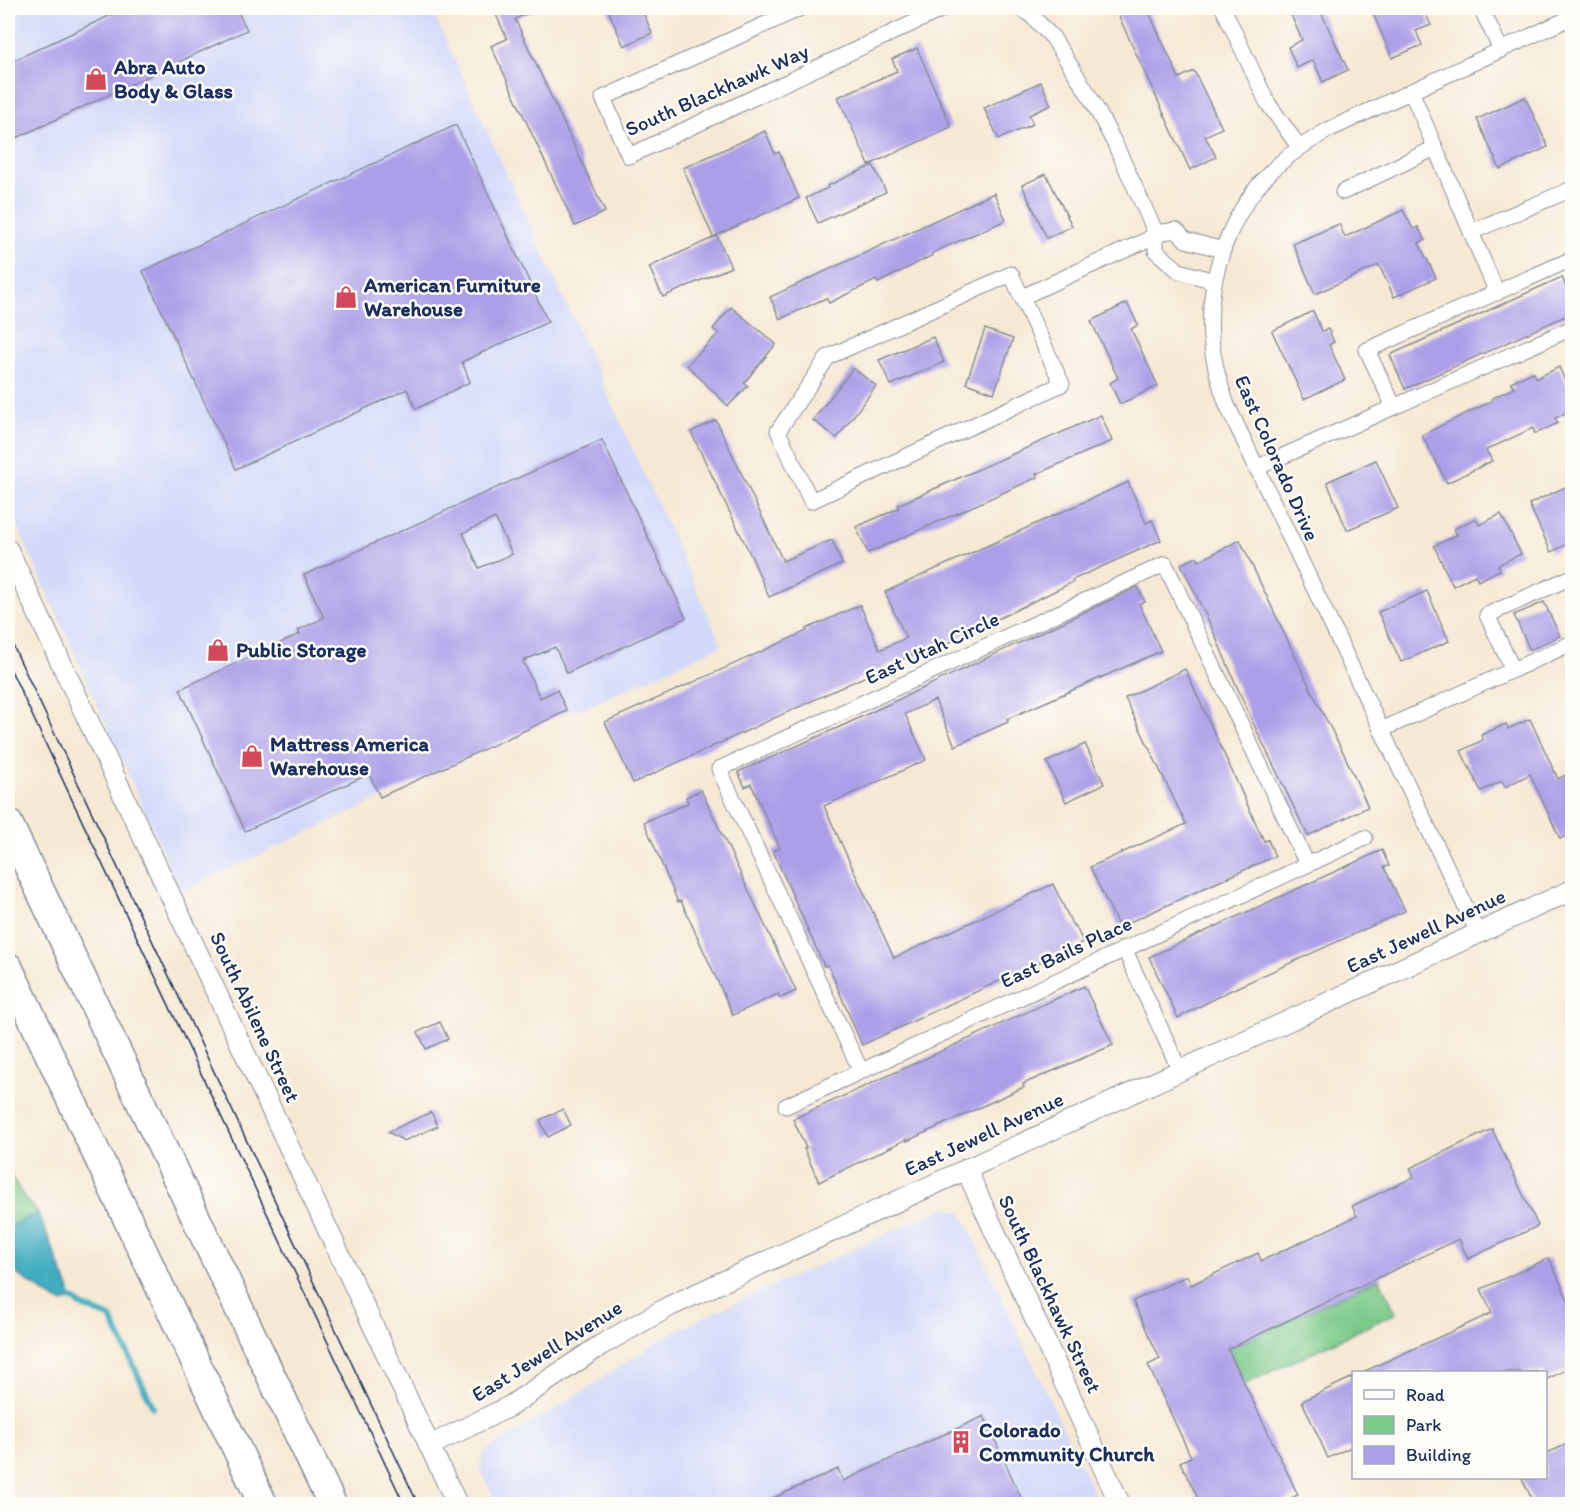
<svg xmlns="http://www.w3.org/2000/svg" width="1580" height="1512" font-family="Itim,sans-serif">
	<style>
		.built { fill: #d3d9f9 }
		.green { fill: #7cca8a; stroke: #4c7c74; stroke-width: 1.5 }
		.water { fill: #41adc0; stroke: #2e6e8f; stroke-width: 1.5 }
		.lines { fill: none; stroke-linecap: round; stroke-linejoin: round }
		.stream { stroke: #41adc0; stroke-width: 6 }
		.building { fill: #ac9fe8; fill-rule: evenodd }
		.minor-casing { stroke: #888c99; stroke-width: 17 }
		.tertiary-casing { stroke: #888c99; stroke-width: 22 }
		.motorway-casing { stroke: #888c99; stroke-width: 31 }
		.minor { stroke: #fff; stroke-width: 15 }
		.tertiary { stroke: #fff; stroke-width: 20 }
		.motorway { stroke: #fff; stroke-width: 28 }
		.tram { stroke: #1b2f5e; stroke-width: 1.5 }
		.labels { text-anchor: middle; stroke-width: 5; stroke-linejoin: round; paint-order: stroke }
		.poi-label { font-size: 21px; font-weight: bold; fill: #1b2f5e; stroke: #fdfcf7; text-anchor: start }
		.street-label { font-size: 21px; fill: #1b2f5e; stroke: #fdfcf7 }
	</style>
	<rect width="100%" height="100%" fill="#fdfcf7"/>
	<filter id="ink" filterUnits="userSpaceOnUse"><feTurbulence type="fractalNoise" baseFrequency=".0167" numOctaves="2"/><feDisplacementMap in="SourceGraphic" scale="12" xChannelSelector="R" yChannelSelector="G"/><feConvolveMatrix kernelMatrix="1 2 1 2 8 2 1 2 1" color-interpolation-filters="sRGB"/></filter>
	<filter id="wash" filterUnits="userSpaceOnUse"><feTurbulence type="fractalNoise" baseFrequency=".008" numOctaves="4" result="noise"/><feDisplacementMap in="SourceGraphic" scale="24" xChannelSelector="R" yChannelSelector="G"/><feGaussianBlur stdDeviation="1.35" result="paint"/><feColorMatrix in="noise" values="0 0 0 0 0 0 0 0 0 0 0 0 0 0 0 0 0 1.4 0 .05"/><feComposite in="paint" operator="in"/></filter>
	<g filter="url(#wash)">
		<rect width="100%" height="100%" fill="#f6e9d4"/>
		<g class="built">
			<path d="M8,8H431L722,645L587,707L567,711L181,892L8,505Z"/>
			<path d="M946,1207L962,1213L1099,1504H497L480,1468L483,1452L562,1405L663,1338L704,1317Z"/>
		</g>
		<g class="green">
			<path d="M8,1171L25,1199L38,1213L8,1227Z"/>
			<path d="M1379,1278L1396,1313L1245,1384L1228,1349Z"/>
		</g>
		<path class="water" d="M38,1213L70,1291V1299L64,1303L55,1300L8,1268V1227Z"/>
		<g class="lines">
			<path class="stream" d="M66,1295L84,1307L111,1318L153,1407"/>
		</g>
		<g id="blocks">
			<g class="building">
				<path d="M126,8H236L247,30L8,142V63Z"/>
				<path d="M493,8H539L515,19L605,212L575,226L491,46L507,39Z"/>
				<path d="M607,8H641L652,33L624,46Z"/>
				<path d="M1115,8H1147L1179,78L1194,71L1222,128L1205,136L1216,157L1190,170Z"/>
				<path d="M1288,8H1319L1348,70L1323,82L1313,60L1297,68L1288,47L1302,40Z"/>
				<path d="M1380,8H1423L1431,25L1416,31L1422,45L1392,58L1372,11Z"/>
				<path d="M917,48L951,127L869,165L838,97L897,71L892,59Z"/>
				<path d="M1041,82L1051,105L1029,115L1033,124L999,139L984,108Z"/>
				<path d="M1525,97L1548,147L1500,169L1477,119Z"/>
				<path d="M456,125L548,322L462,362L470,382L416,409L407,389L236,469L143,271Z"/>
				<path d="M765,131L775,154L779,152L799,198L713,237L683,168Z"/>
				<path d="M873,165L886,192L818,223L806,198L828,188L827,186Z"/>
				<path d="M1046,174L1072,226L1047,238L1022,185Z"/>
				<path d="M994,193L1006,220L932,253L933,255L878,283L876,280L829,303L826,298L780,319L770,297Z"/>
				<path d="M1403,210L1413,229L1418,227L1425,240L1419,243L1436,278L1394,297L1379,265L1315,294L1293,244L1339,224L1345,237Z"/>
				<path d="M717,236L731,267L663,297L649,267Z"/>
				<path d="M1562,277L1572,300V313L1405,389L1390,355Z"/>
				<path d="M1127,303L1138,325L1131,329L1158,386L1120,404L1110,383L1118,378L1091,321Z"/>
				<path d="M731,307L776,344L744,383L748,386L728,406L687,365L719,333L713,329Z"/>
				<path d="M1313,311L1322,331L1328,329L1334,342L1329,345L1345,380L1304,399L1272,331Z"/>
				<path d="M985,329L1013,339L994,393L966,383Z"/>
				<path d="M933,337L944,362L891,385L879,360Z"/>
				<path d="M1559,367L1572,396V410L1555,418L1558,423L1535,434L1533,428L1486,450L1492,461L1447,483L1422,435L1492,401L1491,399L1514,388L1511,382L1533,372L1537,378Z"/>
				<path d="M853,368L876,386L837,438L813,420Z"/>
				<path d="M1101,415L1112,441L1036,474L1038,477L868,553L856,527L899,508L898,505Z"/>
				<path d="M716,420L783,561L832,540L842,564L769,597L752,558L691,432Z"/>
				<path d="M602,440L686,618L567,673L555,647L523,661L540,698L557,690L567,711L380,797L369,774L245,831L180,689L300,634L298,630L324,618L304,575ZM495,518L512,554L479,568L463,533Z"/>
				<path d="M1376,460L1398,508L1347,530L1327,482Z"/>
				<path d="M1128,482L1146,523L1152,520L1161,540L1072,580L1073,582L916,659L914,654L633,783L605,722L807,631L806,629L860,605L880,650L906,638L885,592Z"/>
				<path d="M1572,484V542L1551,552L1529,504Z"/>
				<path d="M1501,514L1521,554L1498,565L1500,570L1478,581L1475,575L1453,586L1434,546L1457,535L1454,529L1476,518L1479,525Z"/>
				<path d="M1240,540L1312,692L1344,754L1368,807L1308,836L1250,717L1211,626L1181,564L1197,557L1199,561Z"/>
				<path d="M1138,587L1145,602L1139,604L1161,651L1007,719L1008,722L955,746L935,700L905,714L926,760L824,806L894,958L1053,884L1073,926L1075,925L1083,942L862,1045L828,965L824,966L773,851L780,848L751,784L745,787L738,772L844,725Z"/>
				<path d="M1427,591L1449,641L1401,662L1378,612Z"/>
				<path d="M1544,602L1560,636L1530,650L1514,615Z"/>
				<path d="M1185,669L1264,841L1268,840L1275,856L1119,927L1090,867L1186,824L1125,698Z"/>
				<path d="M1530,719L1558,779L1572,772V833L1560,839L1530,774L1505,787L1502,781L1481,791L1461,751L1483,740L1481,735L1506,724L1508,729Z"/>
				<path d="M1085,744L1104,784L1066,802L1047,762Z"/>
				<path d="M701,790L796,991L780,998L778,994L733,1015L681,901L678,902L644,822L688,803L686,797Z"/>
				<path d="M1382,850L1389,866L1384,867L1405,911L1229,991L1178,1018L1149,957Z"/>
				<path d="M1084,986L1113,1045L1023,1084L1024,1087L907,1141V1139L819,1182L804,1149L806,1148L793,1119Z"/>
				<path d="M440,1022L448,1039L426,1049L418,1032Z"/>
				<path d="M563,1109L571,1125L548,1137L540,1120Z"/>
				<path d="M431,1112L438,1126L404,1141L388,1132Z"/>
				<path d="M1492,1129L1538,1226L1468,1259L1459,1239L1228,1349L1298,1495L1278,1504H1201L1180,1462L1191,1457L1148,1365L1160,1359L1133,1301L1187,1276L1191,1285L1258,1253L1261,1261L1357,1216L1352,1206L1414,1177L1410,1168Z"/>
				<path d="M1549,1258L1572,1309V1367L1545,1380V1372H1363L1492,1313L1481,1289Z"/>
				<path d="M1353,1377V1446L1328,1458L1302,1401Z"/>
				<path d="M984,1416L1024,1504H760L838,1469L843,1481Z"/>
				<path d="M1572,1442V1504H1534L1522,1478H1545V1454Z"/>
			</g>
		</g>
	</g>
	<g filter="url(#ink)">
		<use href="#blocks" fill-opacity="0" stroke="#888c99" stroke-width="1.5"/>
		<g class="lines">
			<g class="minor-casing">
				<g id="minor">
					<path d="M801,8L603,98L629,156L945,8"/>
					<path d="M1019,8L1029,13L1053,38L1089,95L1115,144L1156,233V251L1179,271L1214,281"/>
					<path d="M1223,8L1267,102L1299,147"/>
					<path d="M1481,8L1501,50"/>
					<path d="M1411,91L1497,293"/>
					<path d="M1343,192L1435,148"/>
					<path d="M1471,232L1572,189"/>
					<path d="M1156,233L1176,230L1186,240L1223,250"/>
					<path d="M1011,274L1062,384L811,501L778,431L828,357Z"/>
					<path d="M1022,297L1147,240L1156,233"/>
					<path d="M1394,407L1367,350L1572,259"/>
					<path d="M1256,468L1572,328"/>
					<path d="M1513,670L1487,615L1572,577"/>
					<path d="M1381,730L1572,643"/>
					<path d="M1478,933L1227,405C1219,383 1213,361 1211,338C1206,275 1232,206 1279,164C1295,150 1311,140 1328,130L1572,17"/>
					<path d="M1124,948L1180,1071"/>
					<path d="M861,1071L719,769L1165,564L1307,864"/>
					<path d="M786,1106L1365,838"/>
				</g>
			</g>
			<g class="tertiary-casing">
				<g id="tertiary">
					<path d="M8,550L457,1504"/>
					<path d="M966,1169L1120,1504"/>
					<path d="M429,1446L510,1406L601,1345L670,1306L1572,890"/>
				</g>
			</g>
			<g class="motorway-casing">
				<g id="motorway">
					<path d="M8,823L332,1504"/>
					<path d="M8,967L263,1504"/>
				</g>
			</g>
			<use href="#minor" class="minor"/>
			<use href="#tertiary" class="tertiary"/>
			<use href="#motorway" class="motorway"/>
			<g class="tram">
				<path d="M8,635L418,1504"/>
				<path d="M8,664L404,1504"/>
			</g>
		</g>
	</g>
	<defs>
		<g id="shop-bare" transform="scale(1.8)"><path d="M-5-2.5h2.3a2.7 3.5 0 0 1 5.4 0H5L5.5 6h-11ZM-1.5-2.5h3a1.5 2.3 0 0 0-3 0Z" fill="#d1495b" stroke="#fdfcf7" stroke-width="2.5" paint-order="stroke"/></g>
		<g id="building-bare" transform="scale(1.8)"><path d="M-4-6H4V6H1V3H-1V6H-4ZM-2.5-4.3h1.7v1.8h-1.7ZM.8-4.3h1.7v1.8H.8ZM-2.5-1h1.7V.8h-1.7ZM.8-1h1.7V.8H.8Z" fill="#d1495b" stroke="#fdfcf7" stroke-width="2.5" paint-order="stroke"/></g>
	</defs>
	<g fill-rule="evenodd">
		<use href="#shop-bare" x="96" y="79"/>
		<use href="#shop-bare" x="346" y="297"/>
		<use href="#shop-bare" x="218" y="650"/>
		<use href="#shop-bare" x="252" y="756"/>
		<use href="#building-bare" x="961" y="1442"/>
	</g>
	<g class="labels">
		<g class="poi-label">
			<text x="114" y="74">Abra Auto<tspan x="114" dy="24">Body &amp; Glass</tspan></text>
			<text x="364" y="292">American Furniture<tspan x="364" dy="24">Warehouse</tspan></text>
			<text x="236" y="657">Public Storage</text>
			<text x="270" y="751">Mattress America<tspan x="270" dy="24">Warehouse</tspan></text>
			<text x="979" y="1437">Colorado<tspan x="979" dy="24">Community Church</tspan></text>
		</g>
		<g class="street-label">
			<text transform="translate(717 90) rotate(-24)" y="7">South Blackhawk Way</text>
			<text transform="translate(1277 458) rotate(66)" y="7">East Colorado Drive</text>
			<text transform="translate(932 648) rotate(-25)" y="7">East Utah Circle</text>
			<text transform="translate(1426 931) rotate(-25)" y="7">East Jewell Avenue</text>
			<text transform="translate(1066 952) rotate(-25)" y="7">East Bails Place</text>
			<text transform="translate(255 1017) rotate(65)" y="7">South Abilene Street</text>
			<text transform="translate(984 1134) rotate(-25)" y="7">East Jewell Avenue</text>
			<text transform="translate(1050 1294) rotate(65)" y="7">South Blackhawk Street</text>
			<text transform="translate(547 1351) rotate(-32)" y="7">East Jewell Avenue</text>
		</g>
	</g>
	<rect width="1580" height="1512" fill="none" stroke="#fdfcf7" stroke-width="30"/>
	<rect x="1352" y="1371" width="195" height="108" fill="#fdfcf7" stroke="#a3aaba" stroke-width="1.5"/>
	<rect x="1364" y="1390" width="30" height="9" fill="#ffffff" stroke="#a3aaba" stroke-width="1.5"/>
	<text x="1406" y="1401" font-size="18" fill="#1b2f5e">Road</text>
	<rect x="1364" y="1416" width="30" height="18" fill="#7cca8a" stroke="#a3aaba" stroke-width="1.5"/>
	<text x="1406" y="1431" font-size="18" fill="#1b2f5e">Park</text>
	<rect x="1364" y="1446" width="30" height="18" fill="#ac9fe8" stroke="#a3aaba" stroke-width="1.5"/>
	<text x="1406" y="1461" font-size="18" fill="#1b2f5e">Building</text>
</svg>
